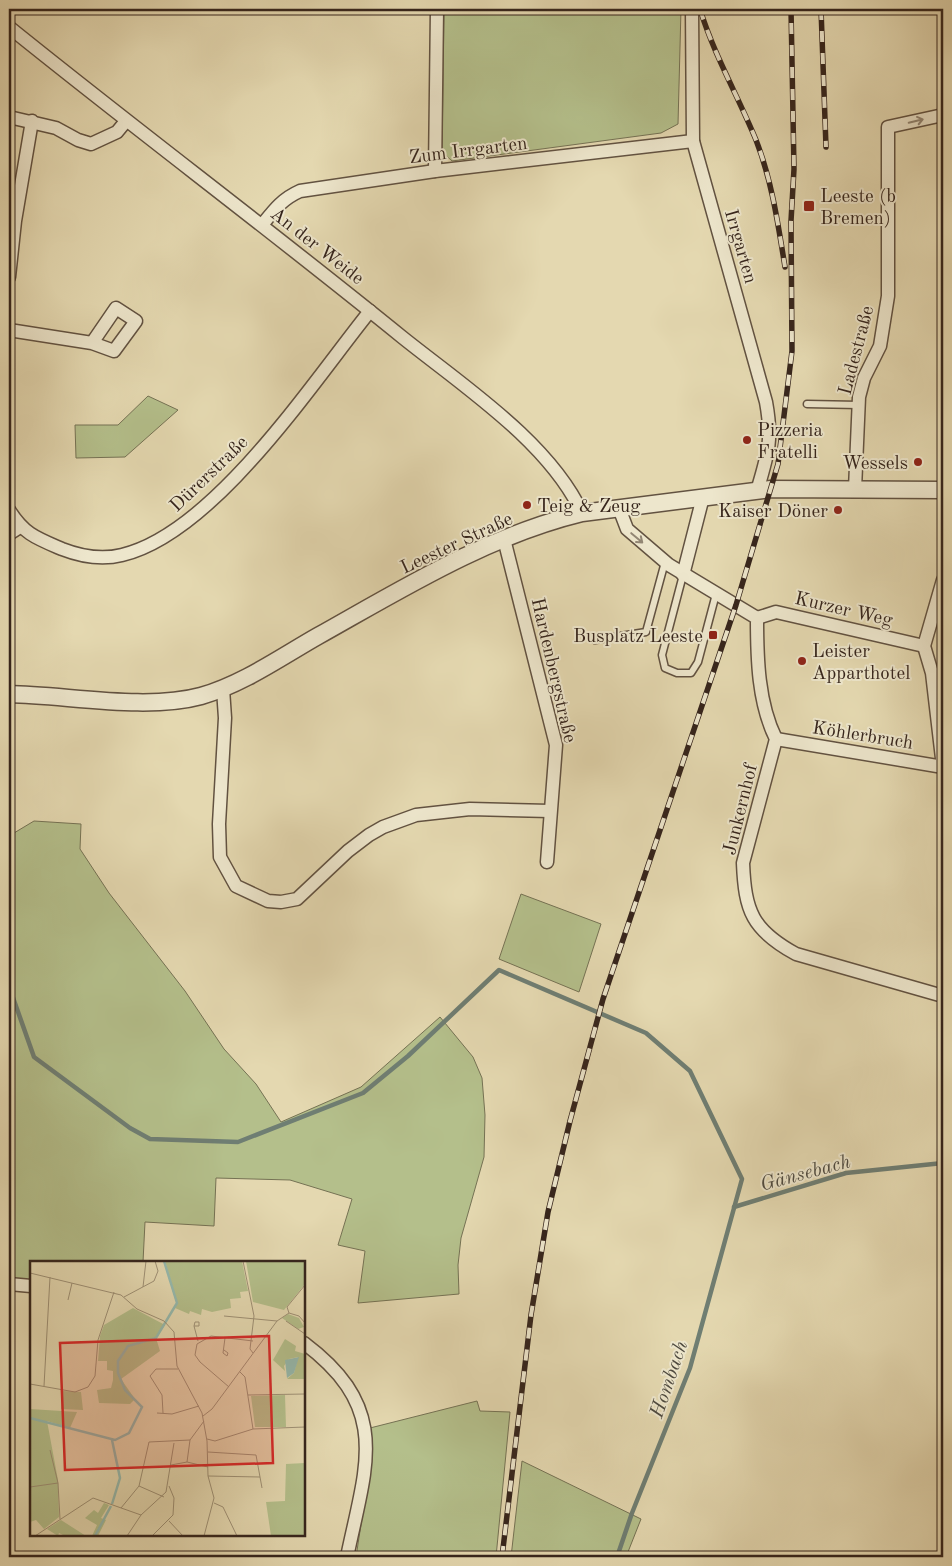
<svg xmlns="http://www.w3.org/2000/svg" width="952" height="1566" font-family="'Old Standard TT',serif">
	<style>
		.green { fill: #b4bf8b; stroke: #757254 }
		.lines { fill: none; stroke-linecap: round; stroke-linejoin: round }
		.stream { stroke: #6f7e73; stroke-width: 4.5 }
		.service-casing { stroke: #625241; stroke-width: 9 }
		.minor-casing { stroke: #625241; stroke-width: 15 }
		.tertiary-casing { stroke: #625241; stroke-width: 19 }
		.service { stroke: #ede6cc; stroke-width: 6 }
		.minor { stroke: #ede6cc; stroke-width: 12 }
		.tertiary { stroke: #ede6cc; stroke-width: 16 }
		.rail-casing { stroke: #36251c; stroke-width: 5.5 }
		.rail { stroke: #ede6cc; stroke-width: 4; stroke-dasharray: 11; stroke-linecap: butt }
		.oneway { stroke: #928674 }
		.poi-dot { fill: #8f2418; stroke: #ede6cc; stroke-width: 2 }
		.labels { text-anchor: middle; stroke-width: 4; stroke-linejoin: round; paint-order: stroke }
		.street-label { font-size: 19px; fill: #36251c; stroke: #ede6cc }
		.poi-label { font-size: 19px; fill: #36251c; stroke: #ede6cc; text-anchor: start }
		.water-label { font-size: 20px; font-style: italic; fill: #4e4a40; stroke: #ede6cc }
		.inset-river { fill: none; stroke: #95b9ad; stroke-width: 2.5 }
		.inset-road { fill: none; stroke: #9e9075; stroke-width: 1 }
		.view { fill: #d62828; fill-opacity: 0.15; stroke: #d62828; stroke-width: 2.5 }
		.inset-edge { fill: none; stroke: #36251c; stroke-width: 2.5 }
	</style>
	<rect width="100%" height="100%" fill="#e4d8b0"/>
	<filter id="stains"><feTurbulence type="fractalNoise" baseFrequency=".004" numOctaves="4"/><feColorMatrix values="0 0 0 0 .2 0 0 0 0 .09 0 0 0 0 .02 0 0 0 .5 -.17"/></filter>
	<radialGradient id="worn" r=".72"><stop offset=".6" stop-color="#630" stop-opacity="0"/><stop offset="1" stop-color="#630" stop-opacity=".3"/></radialGradient>
	<g class="green">
		<path d="M444,9H681L678,124L661,133L452,161L442,152Z"/>
		<path d="M148,396L178,410L125,457L76,458L75,425H118Z"/>
		<path d="M34,821L81,824L80,849L109,893L185,991L224,1049L256,1084L281,1122L361,1087L440,1017L473,1057L482,1078L485,1115L484,1157L461,1238L458,1265L459,1294L358,1303L365,1251L338,1245L352,1199L290,1180L216,1178L214,1226L145,1222L143,1262H31V1280L9,1279V836Z"/>
		<path d="M521,894L601,924L579,992L499,959Z"/>
		<path d="M477,1401L480,1411L510,1412L496,1557H356L368,1479L370,1428Z"/>
		<path d="M522,1461L641,1519L626,1557H511Z"/>
	</g>
	<g class="lines">
		<g class="stream">
			<path d="M9,886L11,992L34,1057L130,1128L150,1139L238,1142L363,1093L408,1056L499,970L646,1033L690,1071L742,1179L690,1368L632,1513L617,1557"/>
			<path d="M734,1207L846,1173L943,1163"/>
		</g>
		<g class="service-casing">
			<g id="service">
				<path d="M807,404L859,405"/>
				<path d="M683,575L662,655L665,668L677,673H691L698,662L716,594"/>
				<path d="M595,640L646,632L665,562"/>
			</g>
		</g>
		<g class="minor-casing">
			<g id="minor">
				<path d="M692,9L693,141L766,402C773,440 768,454 757,491"/>
				<path d="M9,27C139,132 273,232 402,337C463,386 549,442 582,513"/>
				<path d="M9,117L56,128L78,140L91,144L117,132L126,121"/>
				<path d="M435,171L437,9"/>
				<path d="M262,225C274,210 282,199 300,191L435,171L693,141"/>
				<path d="M9,277L15,221L32,121"/>
				<path d="M9,330L92,343L114,351L136,321L116,308L92,343"/>
				<path d="M855,489L859,397L864,378L880,346L888,296V127L943,115"/>
				<path d="M619,508L627,529L669,565L757,618C757,658 758,703 776,739L743,863C745,911 752,930 796,954L943,996"/>
				<path d="M9,510C24,534 36,538 62,549C80,556 102,560 122,555C214,533 312,383 370,311"/>
				<path d="M9,534L20,527"/>
				<path d="M504,539L556,745L547,862"/>
				<path d="M683,575L703,497"/>
				<path d="M943,580L924,646L932,673L943,767"/>
				<path d="M757,618L776,612L924,646"/>
				<path d="M223,689L225,718L219,824L220,857L236,886L268,901L281,902L297,899L348,851L369,835L383,827L416,815L470,809L550,811"/>
				<path d="M776,739L943,767"/>
				<path d="M9,1284L31,1286"/>
				<path d="M304,1343C392,1409 366,1465 347,1557"/>
			</g>
		</g>
		<g class="tertiary-casing">
			<path id="tertiary" d="M9,694C67,695 146,711 201,696C243,684 281,657 318,636C402,589 487,536 582,513L771,489L943,490"/>
		</g>
		<use href="#service" class="service"/>
		<use href="#minor" class="minor"/>
		<use href="#tertiary" class="tertiary"/>
		<g class="rail-casing">
			<g id="rail">
				<path d="M700,9C714,55 738,96 756,140C772,181 778,224 785,267"/>
				<path d="M821,9L826,147"/>
				<path d="M502,1557L531,1315L548,1212L570,1121L603,999L736,605L778,464L792,351L791,221L794,169L791,9"/>
			</g>
		</g>
		<use href="#rail" class="rail"/>
	</g>
	<defs><path id="oneway-shaft" d="M-6 0H5M1.5-3L5.5 0L1.5 3" fill="none" stroke-width="1.6" stroke-linecap="round" stroke-linejoin="round" transform="scale(1.25)"/></defs>
	<g class="oneway">
		<use href="#oneway-shaft" transform="translate(916 121) rotate(-13)"/>
		<use href="#oneway-shaft" transform="translate(637 538) rotate(40)"/>
	</g>
	<g class="poi-dot">
		<rect x="803" y="200" width="12" height="12" rx="2.5"/>
		<circle cx="747" cy="440" r="5"/>
		<circle cx="918" cy="462" r="5"/>
		<circle cx="527" cy="505" r="5"/>
		<circle cx="838" cy="510" r="5"/>
		<rect x="708" y="630" width="10" height="10" rx="2.5"/>
		<circle cx="802" cy="661" r="5"/>
	</g>
	<g class="labels">
		<g class="street-label">
			<text transform="translate(468 149) rotate(-7)" y="7">Zum Irrgarten</text>
			<text transform="translate(318 245) rotate(38)" y="7">An der Weide</text>
			<text transform="translate(742 246) rotate(74)" y="7">Irrgarten</text>
			<text transform="translate(855 350) rotate(-75)" y="7">Ladestraße</text>
			<text transform="translate(208 473) rotate(-44)" y="7">Dürerstraße</text>
			<text transform="translate(456 542) rotate(-25)" y="7">Leester Straße</text>
			<text transform="translate(844 608) rotate(13)" y="7">Kurzer Weg</text>
			<text transform="translate(555 670) rotate(77)" y="7">Hardenbergstraße</text>
			<text transform="translate(863 734) rotate(9)" y="7">Köhlerbruch</text>
			<text transform="translate(739 809) rotate(-76)" y="7">Junkernhof</text>
		</g>
		<g class="poi-label">
			<text x="820" y="202">Leeste (b<tspan x="820" dy="22">Bremen)</tspan></text>
			<text x="757" y="436">Pizzeria<tspan x="757" dy="22">Fratelli</tspan></text>
			<text x="908" y="469" text-anchor="end">Wessels</text>
			<text x="537" y="512">Teig &amp; Zeug</text>
			<text x="828" y="517" text-anchor="end">Kaiser Döner</text>
			<text x="703" y="642" text-anchor="end">Busplatz Leeste</text>
			<text x="812" y="657">Leister<tspan x="812" dy="22">Apparthotel</tspan></text>
		</g>
		<g class="water-label">
			<text transform="translate(805 1172) rotate(-15)" y="7">Gänsebach</text>
			<text transform="translate(668 1379) rotate(-71)" y="7">Hombach</text>
		</g>
	</g>
	<g transform="translate(30 1261)">
		<rect width="275" height="275" fill="#e4d8b0"/>
		<path d="M135,0H212L218,30L210,31L211,37L200,38L201,47L182,51L172,48L171,54L160,50L159,53L145,47L147,42ZM216,0H275V23L254,49L223,41ZM103,47L135,64L126,77L130,90L91,118L105,138L100,143L69,142L67,129L81,127L83,119V110L77,109V100H68L70,75L74,64ZM258,53L269,57L274,66L268,68L252,57ZM255,78L266,85L265,90L275,93V118H257L264,112L268,96L259,98L254,105L255,110L243,99ZM33,130L51,131L53,149L31,148ZM255,134L256,166H225L221,135ZM0,148L47,151L40,167L17,160L28,219L29,256L14,268L6,259L0,261ZM275,202V274L241,275L236,241L255,240L256,203ZM74,242L79,244L71,257L76,259L68,275H62L67,264L55,257L64,249L68,252ZM31,259L56,275H35L29,272L28,275L17,268Z" fill="#b4bf8b"/>
		<path d="M269,96L264,112L257,117L255,99Z" fill="#95b9ad"/>
		<path class="inset-river" d="M0,157L85,179L99,172L112,146L95,129L88,112V100L98,85L126,77L147,42L134,0M82,243L90,217L82,179M65,275L81,245"/>
		<path class="inset-road" d="M213,0L224,55L220,88L223,92M0,12L91,34L107,48L134,60L144,71L147,105L172,152L177,180L178,215L184,237L174,275M113,26L116,0M94,36L124,20L128,10L125,0M38,39L42,22M259,52L257,46L275,24M259,52L269,55L275,62M194,55L247,60M256,60L275,73M165,61H169V65H164ZM164,65L168,80M194,89L198,92L197,95L193,92L195,77M210,111L215,116L223,168M0,123L45,131L58,126L65,115L68,79L84,31M14,125L20,16M199,126L170,101L165,94L167,83L181,75L223,80M218,134L275,133M127,152L142,153L169,145M133,152L132,134L120,115L126,108H148M173,155L182,148L247,60L259,52M177,178L185,180L223,168L275,166M20,189L28,222M178,191L226,194L232,227M157,201L160,179M141,204L157,201L178,206M178,215L230,216M109,225L119,181L160,179L174,160M0,226L28,222L30,258M184,242L193,246L207,275M91,247L109,225L134,236M111,254L136,231L144,182M139,260L153,275M5,275L63,237L111,254M97,275L111,254M122,275L143,254L144,237L139,225"/>
		<path class="view" d="M239,75L243,202L35,209L30,82Z"/>
		<rect width="275" height="275" class="inset-edge"/>
	</g>
	<rect width="952" height="1566" fill="none" stroke="#e4d8b0" stroke-width="30"/>
	<rect x="10" y="10" width="932" height="1546" fill="none" stroke="#36251c" stroke-width="2.5"/>
	<rect x="15" y="15" width="922" height="1536" fill="none" stroke="#36251c"/>
	<rect width="100%" height="100%" filter="url(#stains)"/>
	<rect width="100%" height="100%" fill="url(#worn)"/>
</svg>
